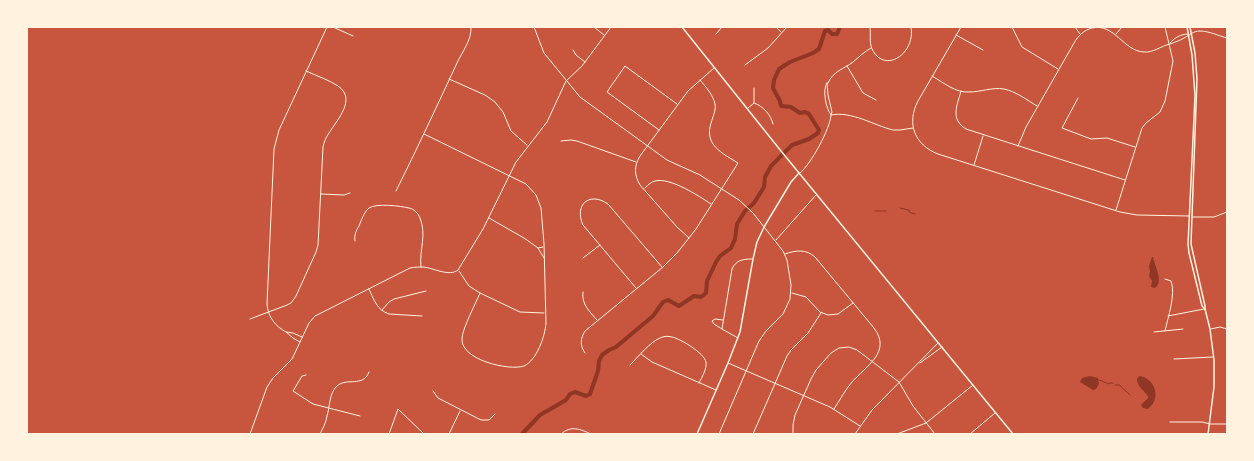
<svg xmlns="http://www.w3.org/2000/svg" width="1254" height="461" font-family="Raleway,sans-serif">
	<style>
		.water { fill: #8f3625 }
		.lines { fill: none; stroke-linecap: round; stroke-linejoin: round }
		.stream { stroke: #8f3625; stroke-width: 1 }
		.river { stroke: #8f3625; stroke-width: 4 }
		.minor { stroke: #fff3e0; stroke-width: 1 }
		.tertiary { stroke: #fff3e0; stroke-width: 1.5 }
		.secondary { stroke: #fff3e0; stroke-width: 1.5 }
		.primary { stroke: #fff3e0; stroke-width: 1.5 }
	</style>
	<rect width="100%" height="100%" fill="#c8553d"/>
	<g class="water">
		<path d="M1152,257H1153C1155,267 1164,282 1155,288L1151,287L1152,281L1149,276L1150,272L1149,266Z"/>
		<path d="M1090,376L1098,378L1099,384L1096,389L1093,390L1080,382L1082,378Z"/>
		<path d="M1140,376C1155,379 1162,398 1148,409L1143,408L1141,405L1148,398V396L1139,386L1137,381V378Z"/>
	</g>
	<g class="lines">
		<g class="stream">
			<path d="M900,208L909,210V212L915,214"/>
			<path d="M875,211H886"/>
			<path d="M1099,380L1102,381L1109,384L1110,383H1113"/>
			<path d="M1115,385H1120C1122,389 1127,391 1130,395"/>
		</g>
		<path class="river" d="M522,434L540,415L566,400L570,394L575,392L586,396L590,394L598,371L599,361L602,355L609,350L616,347L653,316L663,302L668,300L679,306L694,296L701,297L706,293L707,281L716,262L720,256L731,248L735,239L737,224L745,211L754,203L764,187L765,177L771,166L792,145L809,139L818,133L819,130L809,114L805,112L800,113L791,107L781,106L780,101L773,88L774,80L779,69L790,62L813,53L819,49L825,31L828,30L832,34H837L840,27"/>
		<g class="minor">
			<path d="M333,27L353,36"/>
			<path d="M534,27L544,53L580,97L667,160L700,175L739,200L753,213L783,251L787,260L791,285L790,299L783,314L766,331L759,341L719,434"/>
			<path d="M594,27L604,35"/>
			<path d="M776,27L781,32"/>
			<path d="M870,27C871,34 869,42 872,49C885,75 916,53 911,27"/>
			<path d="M961,27L918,101C906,124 915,145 938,154L1120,212L1137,215L1189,216"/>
			<path d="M1012,27L1022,47L1058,69"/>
			<path d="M1075,27L1080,34"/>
			<path d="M716,34L722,27"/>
			<path d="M1116,34L1122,27"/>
			<path d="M956,35L983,50"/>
			<path d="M1170,43C1174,38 1181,34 1188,34"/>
			<path d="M573,50L576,55L585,62"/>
			<path d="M745,65L768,48L787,27"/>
			<path d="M847,66L863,93L876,100"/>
			<path d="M932,76C944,83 956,93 969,92C981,92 992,87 1004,89C1015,91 1027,100 1037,106"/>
			<path d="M449,79L485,95L495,102L503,112L511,131L527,145"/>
			<path d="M827,83L828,95L832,112L831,115C826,109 822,89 827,83Z"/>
			<path d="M828,83C833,71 844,69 853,62C859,57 864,52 871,48"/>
			<path d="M961,91C957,106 950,119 966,129L1125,180"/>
			<path d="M1078,98L1062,128L1091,139L1107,138L1135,147"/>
			<path d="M754,103V88"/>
			<path d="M748,108L754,103C763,106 771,115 773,124"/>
			<path d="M659,130L607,92L625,66L677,104"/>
			<path d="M424,134L526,184L536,195L541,208L544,244L546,323C545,336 537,360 524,366C509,371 461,360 462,339C462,329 476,303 480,293"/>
			<path d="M561,141L571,140L577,141L636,162"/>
			<path d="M1018,146L1026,127L1074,43C1078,36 1084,30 1092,28C1115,23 1123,51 1144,52C1153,53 1161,46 1170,44C1175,42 1179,41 1184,38C1190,35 1193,31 1200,31C1209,31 1219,36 1227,38"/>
			<path d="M974,165L983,136"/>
			<path d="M800,173C811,164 830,129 831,115C852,111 873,125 893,130H900L913,128"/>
			<path d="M645,188C648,185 651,182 655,181C670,177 699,196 711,204"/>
			<path d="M396,191C417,149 437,106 457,63C462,52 472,40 471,27"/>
			<path d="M321,194L344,195L350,193"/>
			<path d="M1116,210L1142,128L1146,123L1160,112L1165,101L1173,61L1165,27"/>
			<path d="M1192,217H1214L1227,212"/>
			<path d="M489,218L524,238L538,248"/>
			<path d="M689,238L677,227L640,185C634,175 634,166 640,156L688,91L714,68"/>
			<path d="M776,240L816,195"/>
			<path d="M355,241C354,235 356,231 359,226C361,221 364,212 369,208C376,203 401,206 409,208C414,209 418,213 420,218C427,236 419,249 421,267"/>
			<path d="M543,247L538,248L544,258"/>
			<path d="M785,254C796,250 806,249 815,257L874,328C892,352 866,366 852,382C845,390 840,400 834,409"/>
			<path d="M583,258L600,245"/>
			<path d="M459,271L469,286L480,293L520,312L544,313"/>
			<path d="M636,288L583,225C574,205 589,191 608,204L662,267"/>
			<path d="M369,289C374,300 377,310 389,314L422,316"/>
			<path d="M583,292C581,304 590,312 597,320"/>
			<path d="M792,293L806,297L820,312L828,315L838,314L853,303"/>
			<path d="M382,310L389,302L394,299L426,291"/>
			<path d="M1168,316L1204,309"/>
			<path d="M250,319L287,305L291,303L296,296L316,252L318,245L323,147C324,142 326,137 329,133C337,120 357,99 338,86C329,80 317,76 306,71"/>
			<path d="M722,329L714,324L712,321L715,319L723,320"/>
			<path d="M1211,329L1220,327L1227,329"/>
			<path d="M1165,331C1168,317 1176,294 1171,281L1165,279"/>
			<path d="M286,332C275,326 268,317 267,304L274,149L279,130L327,27"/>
			<path d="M1154,332L1183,329"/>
			<path d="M738,338L722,329L732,269C736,260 743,259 752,259"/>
			<path d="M300,342L293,338L286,332L293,333L302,337"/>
			<path d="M585,353C580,346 580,339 585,331L663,267L677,253L696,229L738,163C722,153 704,145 711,123C713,116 716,111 715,104C713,95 706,87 700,80"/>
			<path d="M641,354L652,362L716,390"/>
			<path d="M1174,359L1213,357"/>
			<path d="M728,363L830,407L860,426"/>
			<path d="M920,363L942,347"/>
			<path d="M630,365C638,357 650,342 660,338C664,336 668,336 672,337C681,339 704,353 706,362C707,369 702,377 699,383"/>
			<path d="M306,375L302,376L293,391L313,404L360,416"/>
			<path d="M433,391L438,398L481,420H489L495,414"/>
			<path d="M1170,422H1202L1210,424H1227"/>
			<path d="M250,434L267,387L273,378L292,359L309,323L315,316L410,268C415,267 419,267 423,267C434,268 449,277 458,270L483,229L516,162L547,122L566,81L582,66L611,27"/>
			<path d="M320,434C323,428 326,423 327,416C330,407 329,393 337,386C347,377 363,388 369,372"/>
			<path d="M389,434L398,409L424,434"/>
			<path d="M449,434L460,411"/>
			<path d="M561,434C571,425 580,429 591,434"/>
			<path d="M753,434L787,356L791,350L808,333L821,313"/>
			<path d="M793,434V425L795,415L811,379L816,370L831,353L839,348L849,347L857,350L899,382L913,406L935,434"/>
			<path d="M855,434L872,410L938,343"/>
			<path d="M897,434L926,423L973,385"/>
			<path d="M970,434L995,413"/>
		</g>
		<path class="tertiary" d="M697,434L728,363L740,332L753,259L757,242L764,227L791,182L799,173"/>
		<g class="secondary">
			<path d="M1187,27L1192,55L1195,96L1188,244L1189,253L1202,306L1205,309"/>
			<path d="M1190,27L1195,53L1197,79L1191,244L1205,306V309L1210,329L1214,360V387L1208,434"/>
		</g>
		<path class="primary" d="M682,27L781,151L1013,434"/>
	</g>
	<rect width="1254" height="461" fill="none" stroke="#fff3e0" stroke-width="56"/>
</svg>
